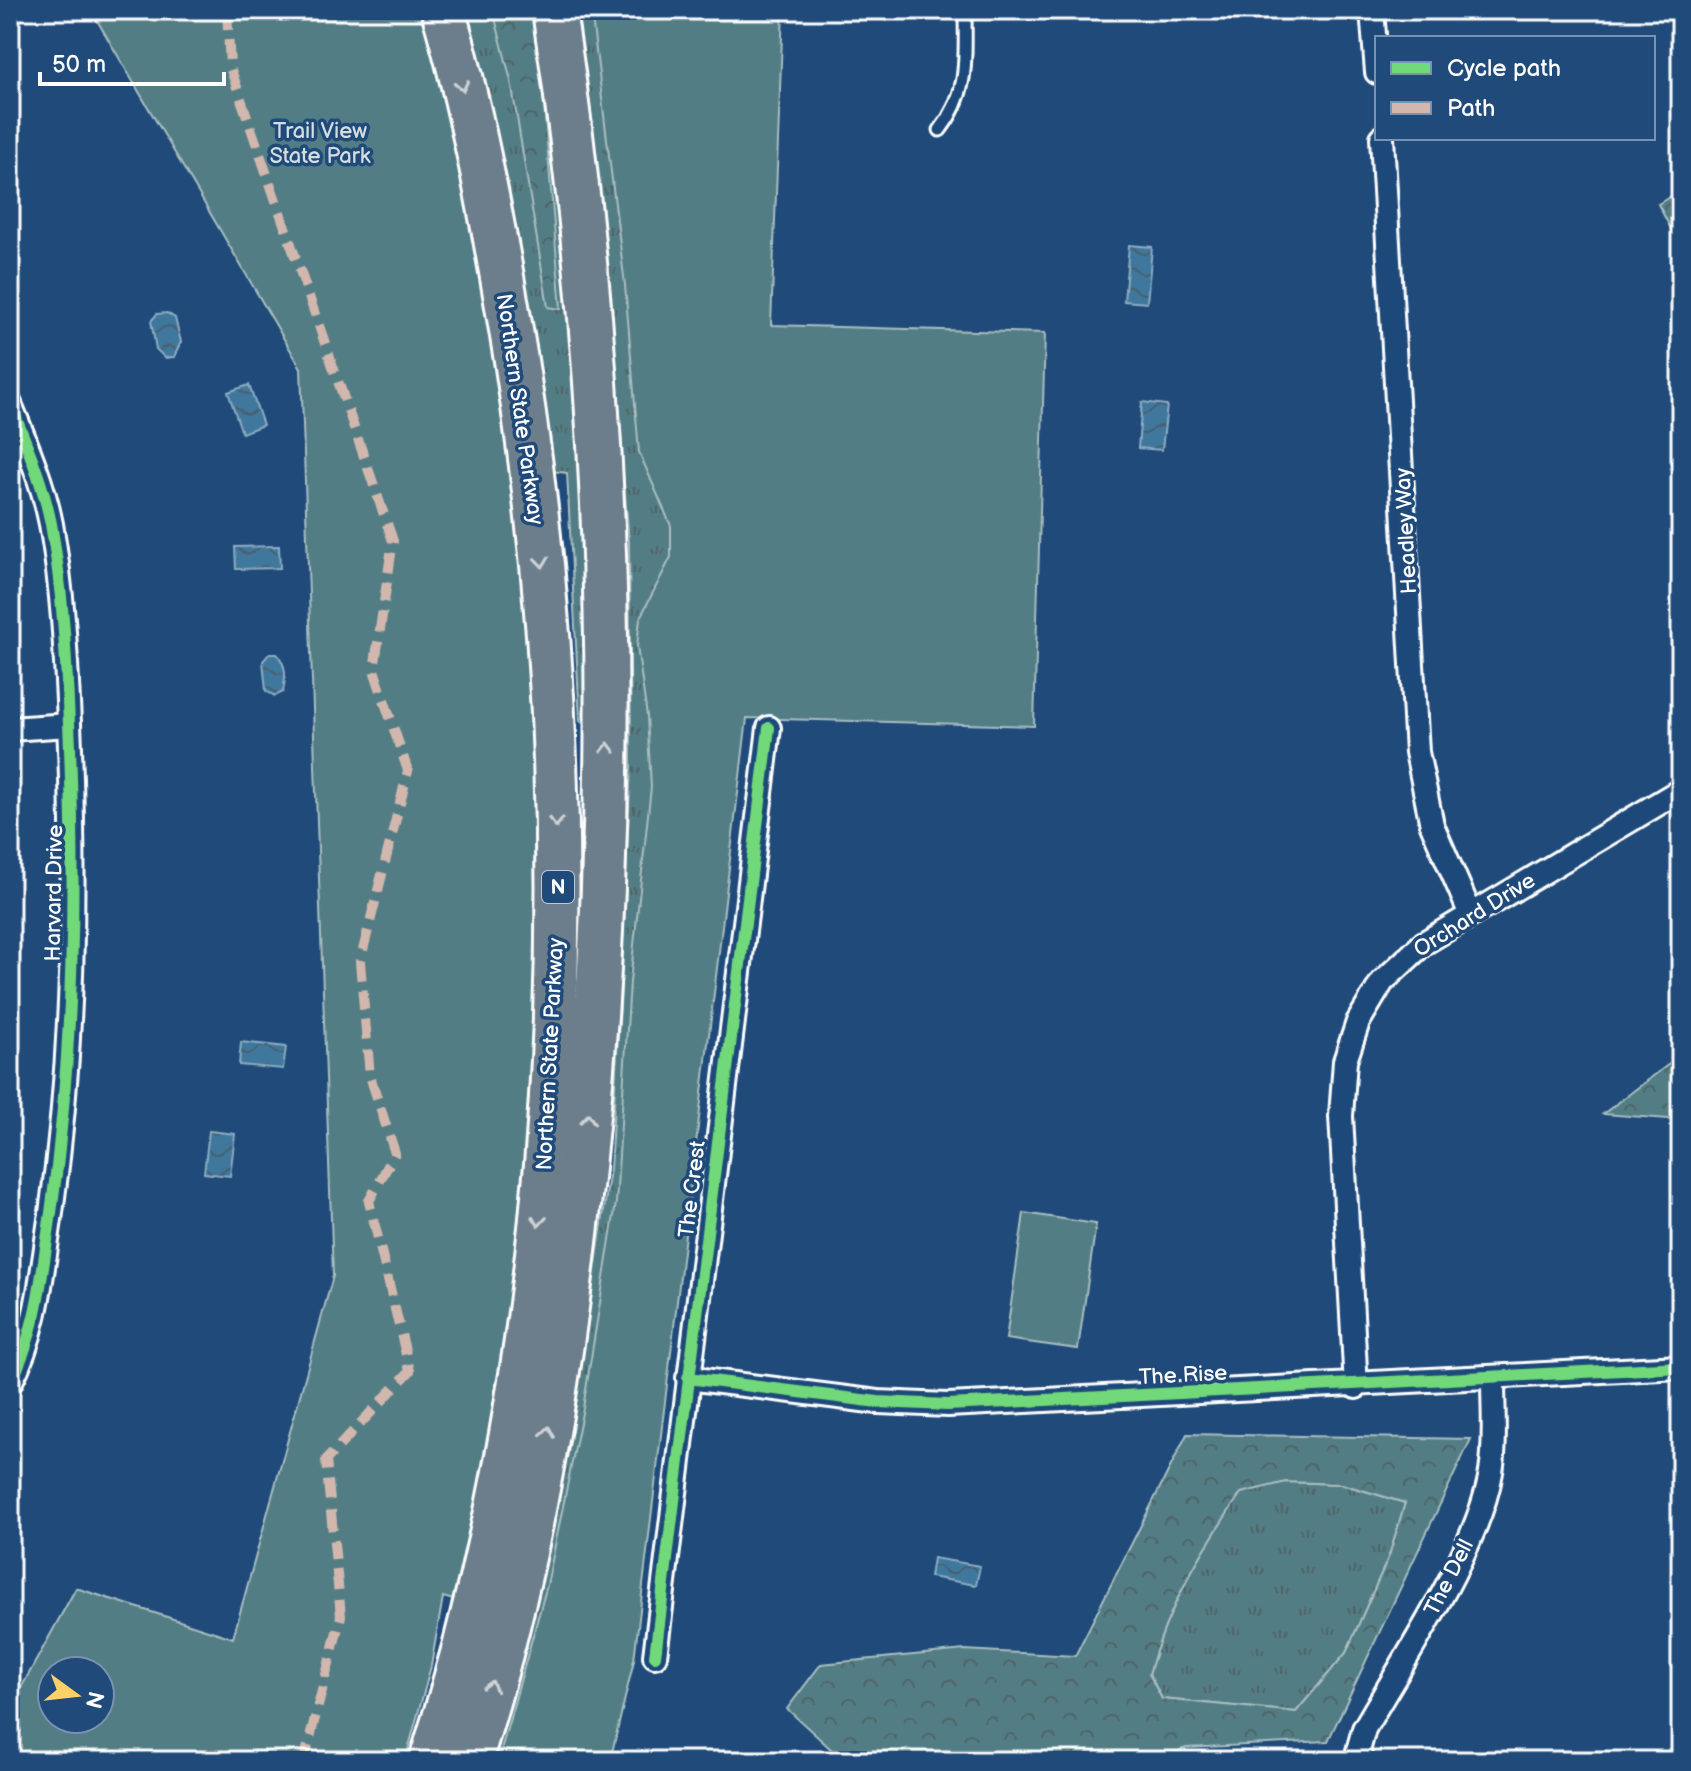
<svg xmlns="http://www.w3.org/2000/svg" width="1691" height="1771" font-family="'Balsamiq Sans',sans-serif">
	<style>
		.grass { fill: url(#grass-tufts); stroke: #a8bec2; stroke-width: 2 }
		.forest { fill: url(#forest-crowns); stroke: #a8bec2; stroke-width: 2; fill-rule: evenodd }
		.park { fill: #527d84; stroke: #a8bec2; stroke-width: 2; fill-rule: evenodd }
		.water { fill: url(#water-waves); stroke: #8cadc4; stroke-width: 2 }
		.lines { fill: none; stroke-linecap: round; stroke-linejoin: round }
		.lane-casing { stroke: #fff; stroke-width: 17 }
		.street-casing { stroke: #fff; stroke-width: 28 }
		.highway-casing { stroke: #fff; stroke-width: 48 }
		.lane { stroke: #1f4a7a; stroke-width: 11 }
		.street { stroke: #1f4a7a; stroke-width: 22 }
		.highway { stroke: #6c7d8b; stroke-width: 42 }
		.quiet { stroke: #d1b7ad; stroke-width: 10; stroke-dasharray: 20 10; stroke-linecap: butt }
		.cycleway-casing { stroke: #1f4a7a; stroke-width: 17 }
		.cycleway { stroke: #71d979; stroke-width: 12 }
		.oneway { stroke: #ccd2d6 }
		.labels { text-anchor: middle; stroke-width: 7; stroke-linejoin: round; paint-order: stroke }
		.shield { fill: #1f4a7a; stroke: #bcc9d7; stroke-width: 2 }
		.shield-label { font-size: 20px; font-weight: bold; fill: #fff }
		.park-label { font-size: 22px; fill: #d4dee0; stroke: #1f4a7a }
		.street-label { font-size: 22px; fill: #fff; stroke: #1f4a7a }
	</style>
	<defs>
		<pattern id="grass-tufts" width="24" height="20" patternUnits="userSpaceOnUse" patternTransform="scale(2)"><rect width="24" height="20" fill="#527d84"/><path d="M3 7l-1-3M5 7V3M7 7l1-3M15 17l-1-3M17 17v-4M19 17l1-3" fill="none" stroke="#4f6468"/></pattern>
		<pattern id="forest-crowns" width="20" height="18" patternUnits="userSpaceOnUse" patternTransform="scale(2)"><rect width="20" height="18" fill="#527d84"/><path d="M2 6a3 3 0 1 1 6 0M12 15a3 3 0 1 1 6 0" fill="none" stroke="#4f6468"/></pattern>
		<pattern id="water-waves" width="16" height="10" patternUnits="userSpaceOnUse" patternTransform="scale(2)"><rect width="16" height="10" fill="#40779c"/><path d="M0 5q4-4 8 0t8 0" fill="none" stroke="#475f70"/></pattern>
	</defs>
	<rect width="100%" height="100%" fill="#1f4a7a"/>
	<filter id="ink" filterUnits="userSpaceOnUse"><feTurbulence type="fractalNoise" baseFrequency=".0125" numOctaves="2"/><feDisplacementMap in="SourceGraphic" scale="16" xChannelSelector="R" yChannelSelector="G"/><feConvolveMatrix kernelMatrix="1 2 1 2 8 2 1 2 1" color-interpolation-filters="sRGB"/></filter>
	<g filter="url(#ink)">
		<g class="grass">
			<path d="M461,10H539C573,247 583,488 588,727L580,721L567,473L552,471L527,321Z"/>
			<path d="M575,10H605L682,485L659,836L600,1363L511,1761H494L541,1576L578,1387L610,1169L620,1006L631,763L629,541L611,331Z"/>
			<path d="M1285,1482L1342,1484L1405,1503L1389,1556L1346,1653L1296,1712L1162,1699L1149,1674C1168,1605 1201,1552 1241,1492Z"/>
		</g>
		<g class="forest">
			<path d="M493,10H531L537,22L561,309L548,307L511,81Z"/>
			<path d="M1681,190V248L1658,204Z"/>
			<path d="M1681,1055V1120L1603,1114Z"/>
			<path d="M1187,1434L1471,1439L1328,1741L1186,1748L1153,1761H844L787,1709L821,1664L965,1650L1075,1656ZM1286,1482L1342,1484L1405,1503L1389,1556L1346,1653L1296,1712L1162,1699L1149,1674C1168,1605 1201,1552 1241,1493Z"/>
		</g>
		<g class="park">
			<path d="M91,10H422L459,156L489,300L526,541L542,913L531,1193L460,1602L443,1597L431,1666L405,1761H10V1708L76,1588L233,1638L333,1276L301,368ZM52,1671H100V1719H52Z"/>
			<path d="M591,10H783L771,325L1045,333L1034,726L747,718L634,1660L610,1761H498L547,1585L583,1408L616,1203L630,982L651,787L647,716L637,646L640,618L671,557V526L639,452L625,285Z"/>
			<path d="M1024,1213L1096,1224L1078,1349L1006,1339Z"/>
		</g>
		<g class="water">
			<path d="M1129,245L1152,247L1147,303L1124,301Z"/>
			<path d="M167,313L175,318L181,342L174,357L165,358L156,349L151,321L157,314Z"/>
			<path d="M249,385L263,425L242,433L228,392Z"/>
			<path d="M1142,402L1167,405L1162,450L1138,448Z"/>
			<path d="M279,546L280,568L236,569L235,547Z"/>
			<path d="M269,654H277C287,666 286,677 283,692L275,696L266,691L263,661Z"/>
			<path d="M241,1042L286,1047L283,1069L239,1065Z"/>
			<path d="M209,1131L235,1134L230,1176L204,1173Z"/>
			<path d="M933,1558L980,1566L976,1585L930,1577Z"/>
		</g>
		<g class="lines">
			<g class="lane-casing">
				<path id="lane" d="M940,130C970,92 965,57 965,10"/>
			</g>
			<g class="street-casing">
				<g id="street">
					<path d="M1372,10L1377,72"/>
					<path d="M1382,138L1417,752L1432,825L1471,915"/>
					<path d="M10,404C26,443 43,483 51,524C63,591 66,656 69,723C76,887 74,1050 51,1213C42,1270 38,1331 10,1383"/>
					<path d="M10,729L69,725"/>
					<path d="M688,1378L878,1402L948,1405L1681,1367"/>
					<path d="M1356,1387L1341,1116L1345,1061L1358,1022L1382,982L1424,943L1681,790"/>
					<path d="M655,1656L769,728"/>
					<path d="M1362,1761L1358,1751L1364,1729C1404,1659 1479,1548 1491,1472C1496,1442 1493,1409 1493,1380"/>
				</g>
			</g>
			<g class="highway-casing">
				<g id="highway">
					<path d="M431,1761C576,1304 589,776 507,306C490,207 471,106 443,10"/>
					<path d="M470,1761C530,1572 562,1375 582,1178C623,788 612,398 554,10"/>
				</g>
			</g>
			<use href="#lane" class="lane"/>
			<use href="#street" class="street"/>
			<use href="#highway" class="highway"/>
			<path class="quiet" d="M227,10L230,67L393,541L374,670L408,771L360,962L370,1076L395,1153L369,1201L410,1371L326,1460L341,1616L304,1761"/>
			<g class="cycleway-casing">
				<g id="cycleway">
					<path d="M10,404C26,443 43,483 51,524C63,591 66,656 69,723C76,887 74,1050 51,1213C42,1270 38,1331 10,1383"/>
					<path d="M688,1378L878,1402L948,1405L1681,1367"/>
					<path d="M655,1656L769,728"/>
				</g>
			</g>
			<use href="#cycleway" class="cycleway"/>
		</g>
		<defs><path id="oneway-chevron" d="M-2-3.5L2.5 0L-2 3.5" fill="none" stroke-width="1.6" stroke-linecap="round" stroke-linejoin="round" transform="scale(2)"/></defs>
		<g class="oneway">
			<use href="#oneway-chevron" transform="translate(462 86) rotate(78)"/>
			<use href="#oneway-chevron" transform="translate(542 562) rotate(84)"/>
			<use href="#oneway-chevron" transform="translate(608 748) rotate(-89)"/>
			<use href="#oneway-chevron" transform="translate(556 822) rotate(89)"/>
			<use href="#oneway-chevron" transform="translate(588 1119) rotate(-84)"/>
			<use href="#oneway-chevron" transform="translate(539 1221) rotate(95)"/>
			<use href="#oneway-chevron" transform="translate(548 1432) rotate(-81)"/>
			<use href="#oneway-chevron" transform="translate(491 1686) rotate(-75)"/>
		</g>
	</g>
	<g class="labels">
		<rect class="shield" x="542" y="871" width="32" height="32" rx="6"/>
		<g class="shield-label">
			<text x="558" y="894">N</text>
		</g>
		<g class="park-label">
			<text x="320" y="138">Trail View<tspan x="320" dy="25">State Park</tspan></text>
		</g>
		<g class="street-label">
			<text transform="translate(521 409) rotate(82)" y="8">Northern State Parkway</text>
			<text transform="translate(1405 531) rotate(-93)" y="8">Headley Way</text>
			<text transform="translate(53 893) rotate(-89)" y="8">Harvard Drive</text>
			<text transform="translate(1474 914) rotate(-32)" y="8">Orchard Drive</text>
			<text transform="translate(549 1054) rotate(-87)" y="8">Northern State Parkway</text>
			<text transform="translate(691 1189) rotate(-83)" y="8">The Crest</text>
			<text transform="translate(1183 1374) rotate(-3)" y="8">The Rise</text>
			<text transform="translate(1448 1577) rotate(-63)" y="8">The Dell</text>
		</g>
	</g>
	<rect width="1691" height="1771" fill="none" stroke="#1f4a7a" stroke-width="40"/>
	<rect x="20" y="20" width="1651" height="1731" fill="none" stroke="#fff" stroke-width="3" filter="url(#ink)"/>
	<rect x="1375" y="36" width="280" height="104" fill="#1f4a7a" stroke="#7992af" stroke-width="2"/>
	<rect x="1391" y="62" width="40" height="12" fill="#71d979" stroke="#7992af" stroke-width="2"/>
	<text x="1447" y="76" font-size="24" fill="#ffffff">Cycle path</text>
	<rect x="1391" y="102" width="40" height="12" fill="#d1b7ad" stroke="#7992af" stroke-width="2"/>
	<text x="1447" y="116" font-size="24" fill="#ffffff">Path</text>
	<g transform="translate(76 1695) rotate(105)"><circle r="38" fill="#1f4a7a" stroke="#7992af" stroke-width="2"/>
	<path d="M0-6L14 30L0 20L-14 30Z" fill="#ffd166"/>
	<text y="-12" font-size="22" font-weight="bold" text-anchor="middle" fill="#ffffff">N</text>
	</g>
	<path d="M40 72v12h184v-12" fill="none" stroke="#ffffff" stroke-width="4"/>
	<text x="52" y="72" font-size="24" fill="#ffffff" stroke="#1f4a7a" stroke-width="6" paint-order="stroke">50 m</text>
</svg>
